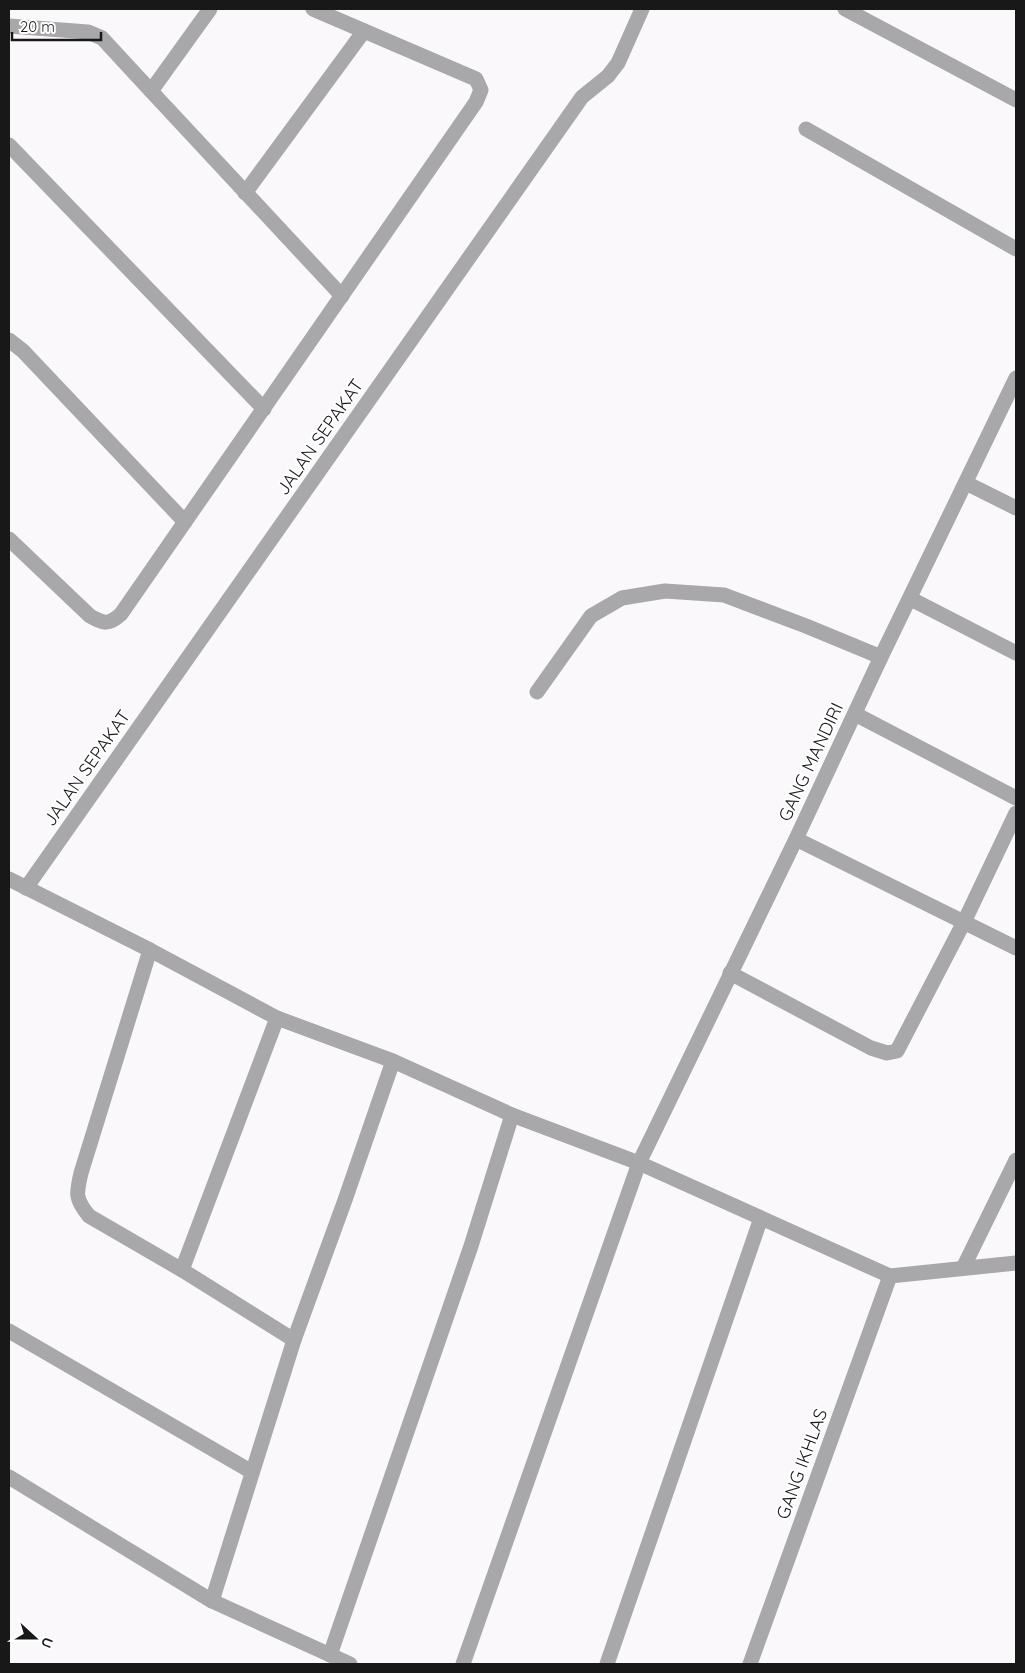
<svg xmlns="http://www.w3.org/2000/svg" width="1025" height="1673" font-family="Quicksand,sans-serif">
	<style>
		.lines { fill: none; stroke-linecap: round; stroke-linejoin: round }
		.minor { stroke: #a8a7a9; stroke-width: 15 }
		.labels { text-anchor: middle; stroke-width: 4; stroke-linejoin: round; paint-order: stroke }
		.street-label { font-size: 18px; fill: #191819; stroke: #fff }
	</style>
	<rect width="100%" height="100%" fill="#fbf8fc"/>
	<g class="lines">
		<g class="minor">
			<path d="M845,9L1016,100"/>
			<path d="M9,26L88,32L102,38L151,91L210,9"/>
			<path d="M151,91L342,296"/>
			<path d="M806,129L1016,249"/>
			<path d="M9,145L264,409"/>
			<path d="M245,193L364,31"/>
			<path d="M9,340L23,351L185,522"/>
			<path d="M966,483L1016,508"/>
			<path d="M9,539L90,616C104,624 109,625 121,614L476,102L481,90L476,79L313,9"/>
			<path d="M911,599L1016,653"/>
			<path d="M537,692L591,616L622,598L665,591L724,595L806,626L881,657"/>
			<path d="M855,714L1016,798"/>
			<path d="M796,839L1016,948"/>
			<path d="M9,879L150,950L277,1018L393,1061L512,1115L639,1163L890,1276L1016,1263"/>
			<path d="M26,888L582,97L608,76L618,63L642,9"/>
			<path d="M730,973L871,1048L887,1053L897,1051L964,922L1016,813"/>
			<path d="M963,1268L1016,1160"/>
			<path d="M182,1270L277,1018"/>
			<path d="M9,1331L252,1472"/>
			<path d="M294,1340L345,1200L393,1061"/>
			<path d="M9,1477L212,1601L294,1340L182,1270L89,1216C75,1199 76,1194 81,1173L150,950"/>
			<path d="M212,1601L350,1664"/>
			<path d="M330,1655L471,1246L512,1115"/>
			<path d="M463,1664L639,1163L796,839L881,657L1016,378"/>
			<path d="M607,1664L761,1218"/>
			<path d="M750,1664L890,1276"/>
		</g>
	</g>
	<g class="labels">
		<g class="street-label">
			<text transform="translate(320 437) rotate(-55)" y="6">JALAN SEPAKAT</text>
			<text transform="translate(811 762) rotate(-65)" y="6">GANG MANDIRI</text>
			<text transform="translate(87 768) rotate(-55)" y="6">JALAN SEPAKAT</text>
			<text transform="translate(802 1464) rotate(-70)" y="6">GANG IKHLAS</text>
		</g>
	</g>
	<rect width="1025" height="1673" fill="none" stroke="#191819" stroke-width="20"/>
	<g transform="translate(35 1638) rotate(111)" stroke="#ffffff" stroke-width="4" paint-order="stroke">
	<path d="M0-4L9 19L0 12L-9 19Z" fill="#191819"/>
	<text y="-8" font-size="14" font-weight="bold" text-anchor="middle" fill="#191819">U</text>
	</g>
	<path d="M12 32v8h89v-8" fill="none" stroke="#191819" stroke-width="2.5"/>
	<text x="20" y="32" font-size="15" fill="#191819" stroke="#ffffff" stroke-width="4" paint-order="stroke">20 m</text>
</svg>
